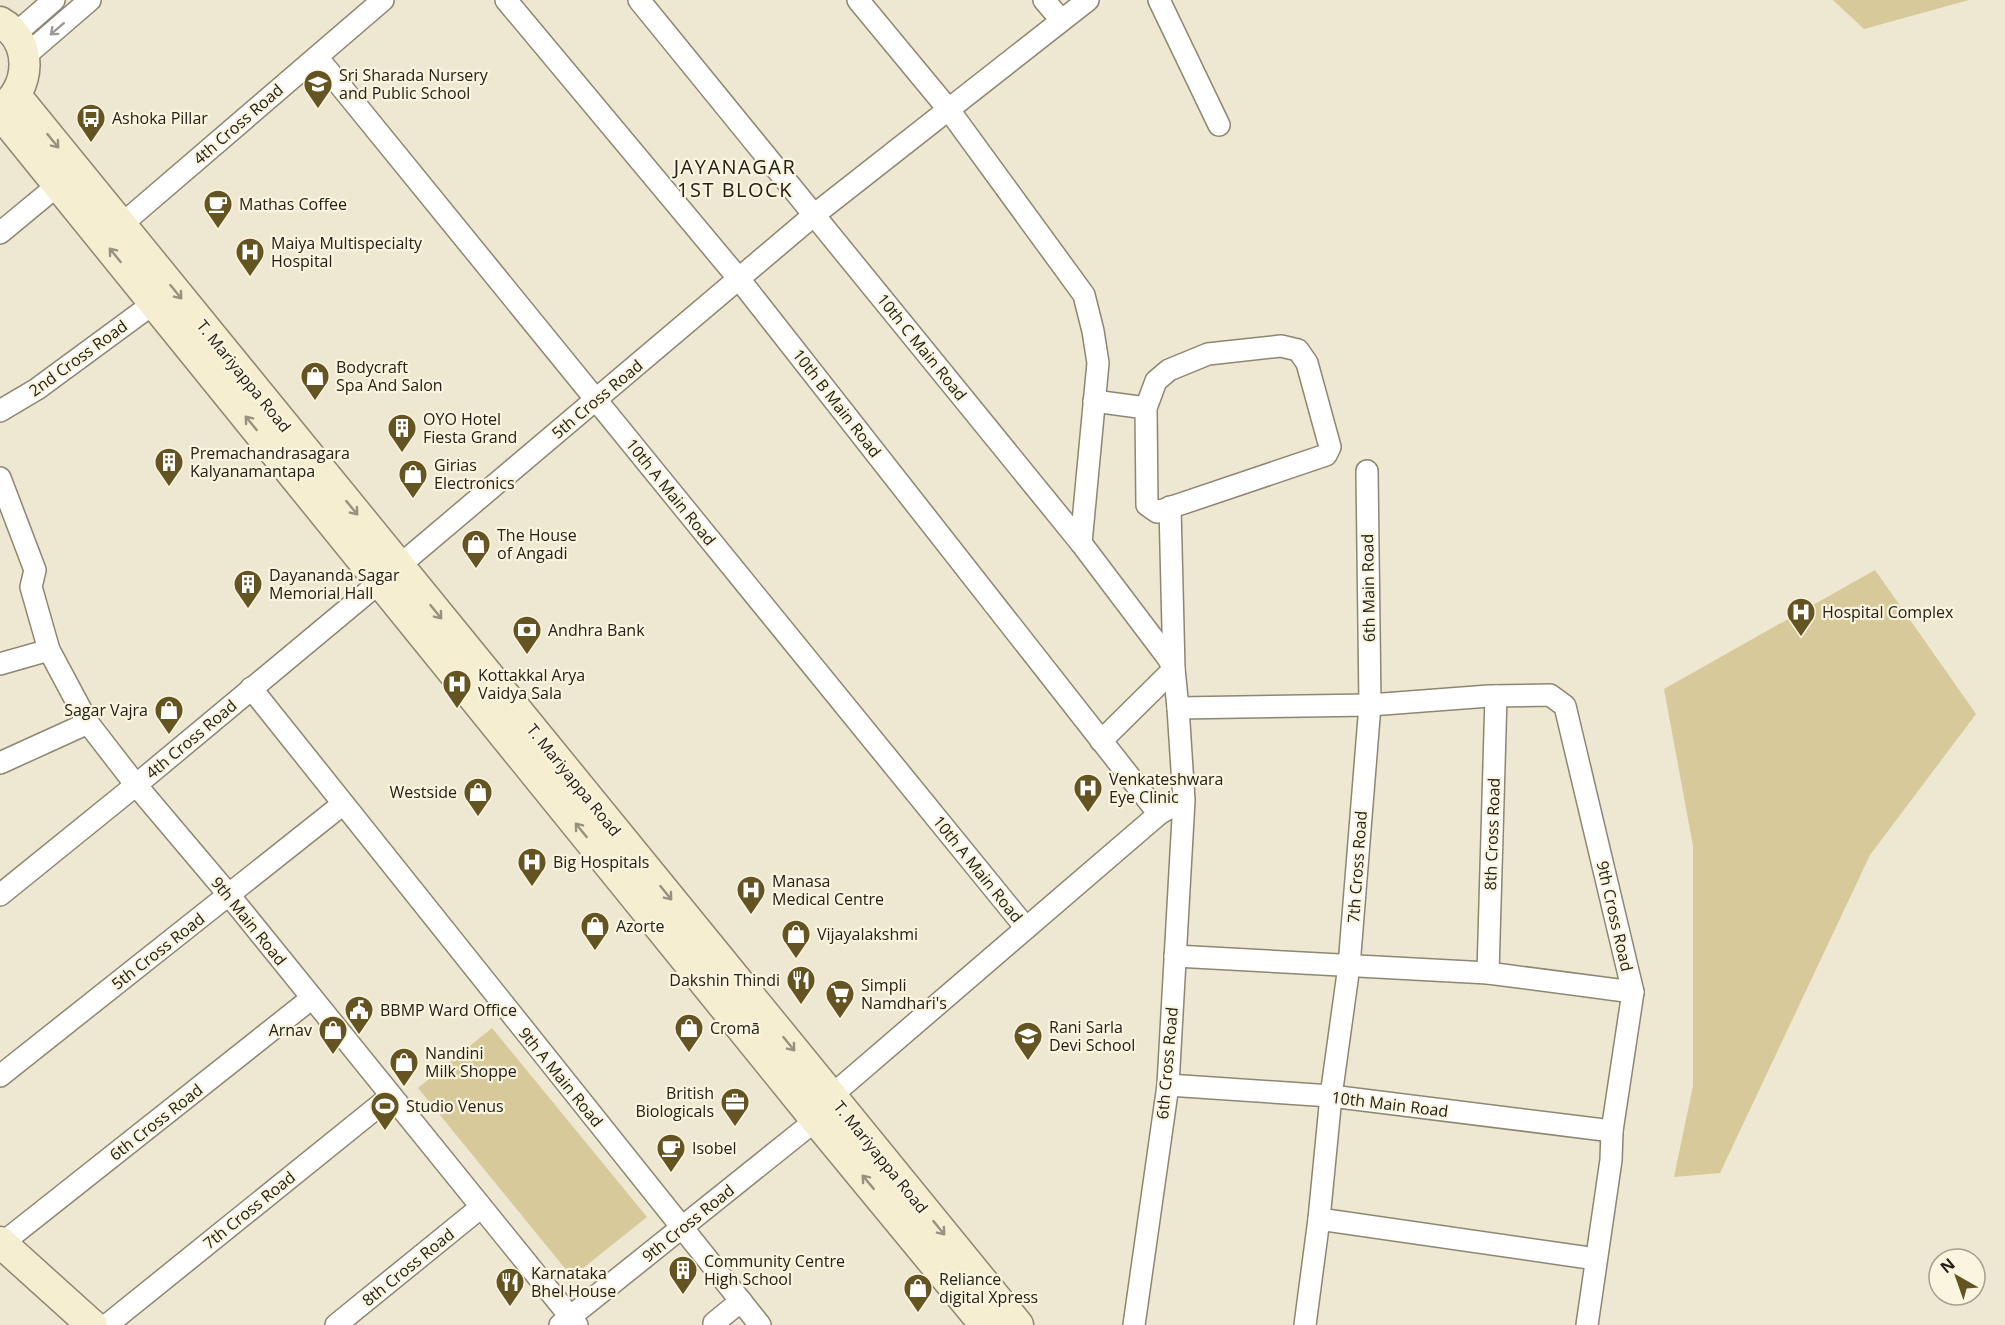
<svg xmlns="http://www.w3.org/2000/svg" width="2005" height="1325" font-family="'Open Sans',sans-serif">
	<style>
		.green { fill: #d8c99b }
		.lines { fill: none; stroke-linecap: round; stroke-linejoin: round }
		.street-casing { stroke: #8d8672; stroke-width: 24 }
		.secondary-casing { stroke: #8d8672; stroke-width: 33 }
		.street { stroke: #fff; stroke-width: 21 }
		.secondary { stroke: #f6eed1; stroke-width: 30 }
		.oneway { stroke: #9c9b98 }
		.oneway2 { stroke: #97927e }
		.labels { text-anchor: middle; stroke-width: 4.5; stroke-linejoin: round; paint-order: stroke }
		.poi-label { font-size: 16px; fill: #232119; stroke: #fbf4de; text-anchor: start }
		.street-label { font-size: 16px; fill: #232119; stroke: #fbf4de }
		.quarter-label { font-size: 20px; letter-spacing: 1.5px; fill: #232119; stroke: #fbf4de }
	</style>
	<rect width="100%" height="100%" fill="#eee7d1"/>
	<g class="green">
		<path d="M1833,0H1969L1864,29Z"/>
		<path d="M1875,570L1976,714L1870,855L1720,1173L1674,1177L1693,1086V846L1664,689Z"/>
		<path d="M492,1028L647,1217L572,1277L418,1088Z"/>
	</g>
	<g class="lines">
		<g class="street-casing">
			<g id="street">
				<path d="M506,0L739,279L1159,814"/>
				<path d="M639,0L1081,543L1168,658L1174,669L1178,708L1184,800L1168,1085L1134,1325"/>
				<path d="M858,0L949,110L1084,295L1093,331L1098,363L1081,543"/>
				<path d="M1044,0L1061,20"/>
				<path d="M1159,0L1219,125"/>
				<path d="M15,34L54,0"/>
				<path d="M24,57L90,0"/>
				<path d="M317,57L1026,928"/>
				<path d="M121,225L383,0"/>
				<path d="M0,233L58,185"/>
				<path d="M1094,401L1146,408L1147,505L1157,512L1326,455L1330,447L1307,363L1298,350L1281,346L1208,354L1169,370L1156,381L1146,408"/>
				<path d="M0,411L37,389L154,303"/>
				<path d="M1367,471L1370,705L1489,696L1550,695L1565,706L1633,992L1612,1131L1611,1160L1587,1325"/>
				<path d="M0,478L35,570L31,587L49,650L88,723L136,785L229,895L577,1325"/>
				<path d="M0,664L49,650"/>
				<path d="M251,688L760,1325"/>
				<path d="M1178,708L1370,705L1349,966L1331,1096L1319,1219L1305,1325"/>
				<path d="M1101,741L1174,669L1170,507"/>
				<path d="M0,763L88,723"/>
				<path d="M0,895L136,785L380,582L814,215L1088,0"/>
				<path d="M1175,956L1488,973L1633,992"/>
				<path d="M1488,973L1496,696"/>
				<path d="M0,1076L343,804"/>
				<path d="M1168,1085L1331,1096L1612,1131"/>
				<path d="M831,1096L1159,814L1171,807"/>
				<path d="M1319,1219L1596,1259"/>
				<path d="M0,1245L312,998"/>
				<path d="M714,1323L741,1301"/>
				<path d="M107,1325L391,1096"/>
				<path d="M336,1325L480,1208"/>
				<path d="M560,1325L816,1120"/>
			</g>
		</g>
		<g class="secondary-casing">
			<g id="secondary">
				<path d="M0,22C34,41 31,89 1,109"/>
				<path d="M16,96L1018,1325"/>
				<path d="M0,113L816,1120L985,1325"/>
				<path d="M0,1242L92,1325"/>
			</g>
		</g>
		<use href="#street" class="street"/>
		<use href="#secondary" class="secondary"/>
	</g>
	<defs><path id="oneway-shaft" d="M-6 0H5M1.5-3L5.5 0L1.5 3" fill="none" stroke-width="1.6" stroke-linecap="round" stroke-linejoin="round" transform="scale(1.5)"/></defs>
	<use class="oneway" href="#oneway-shaft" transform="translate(57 29) rotate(139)"/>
	<g class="oneway2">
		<use href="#oneway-shaft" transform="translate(53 141) rotate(51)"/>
		<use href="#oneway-shaft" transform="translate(115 255) rotate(-129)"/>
		<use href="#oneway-shaft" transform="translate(176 292) rotate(51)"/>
		<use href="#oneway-shaft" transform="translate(251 423) rotate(-129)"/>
		<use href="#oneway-shaft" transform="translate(352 508) rotate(51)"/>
		<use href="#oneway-shaft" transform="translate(436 612) rotate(51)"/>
		<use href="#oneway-shaft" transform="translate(581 830) rotate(-129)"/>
		<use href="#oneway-shaft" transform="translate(666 893) rotate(51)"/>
		<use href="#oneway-shaft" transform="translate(789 1044) rotate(51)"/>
		<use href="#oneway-shaft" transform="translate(868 1182) rotate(-130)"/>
		<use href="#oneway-shaft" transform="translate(939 1228) rotate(51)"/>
	</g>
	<defs>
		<g id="school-pin" transform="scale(1.5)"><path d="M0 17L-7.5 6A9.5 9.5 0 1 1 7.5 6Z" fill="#635421" stroke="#fbf4de"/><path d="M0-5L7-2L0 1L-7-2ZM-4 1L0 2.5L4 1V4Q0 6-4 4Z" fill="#fff"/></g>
		<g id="bus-pin" transform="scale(1.5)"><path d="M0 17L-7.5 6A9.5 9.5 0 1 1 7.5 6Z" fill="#635421" stroke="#fbf4de"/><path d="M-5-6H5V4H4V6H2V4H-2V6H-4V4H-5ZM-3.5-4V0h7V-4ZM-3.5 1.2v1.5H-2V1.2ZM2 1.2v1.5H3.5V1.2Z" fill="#fff"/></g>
		<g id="cafe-pin" transform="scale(1.5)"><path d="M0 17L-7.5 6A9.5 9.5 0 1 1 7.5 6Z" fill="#635421" stroke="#fbf4de"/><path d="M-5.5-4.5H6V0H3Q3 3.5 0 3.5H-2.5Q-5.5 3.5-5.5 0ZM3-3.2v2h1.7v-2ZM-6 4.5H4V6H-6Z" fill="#fff"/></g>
		<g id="hospital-pin" transform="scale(1.5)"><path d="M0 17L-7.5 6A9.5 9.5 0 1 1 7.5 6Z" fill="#635421" stroke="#fbf4de"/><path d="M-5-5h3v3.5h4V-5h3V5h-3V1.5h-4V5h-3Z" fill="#fff"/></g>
		<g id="shop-pin" transform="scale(1.5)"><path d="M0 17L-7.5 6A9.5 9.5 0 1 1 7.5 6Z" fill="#635421" stroke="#fbf4de"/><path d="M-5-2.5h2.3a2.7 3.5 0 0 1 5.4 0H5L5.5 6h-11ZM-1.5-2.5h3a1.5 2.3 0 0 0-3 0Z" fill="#fff"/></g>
		<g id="building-pin" transform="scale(1.5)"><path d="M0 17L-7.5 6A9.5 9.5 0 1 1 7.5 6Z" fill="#635421" stroke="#fbf4de"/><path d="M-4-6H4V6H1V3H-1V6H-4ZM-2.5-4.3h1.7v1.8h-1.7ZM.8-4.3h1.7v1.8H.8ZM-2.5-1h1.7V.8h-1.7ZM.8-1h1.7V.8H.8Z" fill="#fff"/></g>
		<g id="bank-pin" transform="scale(1.5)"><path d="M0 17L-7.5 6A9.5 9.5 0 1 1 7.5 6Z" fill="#635421" stroke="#fbf4de"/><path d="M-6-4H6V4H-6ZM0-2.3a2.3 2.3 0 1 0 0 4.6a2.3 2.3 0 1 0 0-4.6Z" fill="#fff"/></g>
		<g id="restaurant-pin" transform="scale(1.5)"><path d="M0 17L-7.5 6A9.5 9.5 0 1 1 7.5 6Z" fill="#635421" stroke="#fbf4de"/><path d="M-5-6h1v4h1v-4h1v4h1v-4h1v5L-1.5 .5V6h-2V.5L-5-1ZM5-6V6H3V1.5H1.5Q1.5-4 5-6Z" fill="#fff"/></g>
		<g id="supermarket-pin" transform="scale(1.5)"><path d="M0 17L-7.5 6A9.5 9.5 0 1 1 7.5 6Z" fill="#635421" stroke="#fbf4de"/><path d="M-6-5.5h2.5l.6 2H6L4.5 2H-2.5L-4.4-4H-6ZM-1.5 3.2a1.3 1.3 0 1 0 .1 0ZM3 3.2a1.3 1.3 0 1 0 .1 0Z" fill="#fff"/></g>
		<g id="civic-pin" transform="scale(1.5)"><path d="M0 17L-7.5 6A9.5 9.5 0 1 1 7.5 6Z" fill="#635421" stroke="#fbf4de"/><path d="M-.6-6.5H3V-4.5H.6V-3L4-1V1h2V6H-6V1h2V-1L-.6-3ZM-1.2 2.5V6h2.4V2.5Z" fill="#fff"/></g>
		<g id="office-pin" transform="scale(1.5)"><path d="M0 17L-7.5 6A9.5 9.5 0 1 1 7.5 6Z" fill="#635421" stroke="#fbf4de"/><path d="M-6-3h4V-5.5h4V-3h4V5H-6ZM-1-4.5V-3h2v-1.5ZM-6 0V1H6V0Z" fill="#fff"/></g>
		<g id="stadium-pin" transform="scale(1.5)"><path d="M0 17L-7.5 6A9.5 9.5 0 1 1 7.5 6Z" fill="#635421" stroke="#fbf4de"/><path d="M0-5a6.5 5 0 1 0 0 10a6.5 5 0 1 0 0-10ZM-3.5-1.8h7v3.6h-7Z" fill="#fff"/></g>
	</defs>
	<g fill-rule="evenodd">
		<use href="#school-pin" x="318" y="84"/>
		<use href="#bus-pin" x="91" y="118"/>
		<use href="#cafe-pin" x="218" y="204"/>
		<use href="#hospital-pin" x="250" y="252"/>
		<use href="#shop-pin" x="315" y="376"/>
		<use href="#building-pin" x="402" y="428"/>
		<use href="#building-pin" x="169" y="462"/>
		<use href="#shop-pin" x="413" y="474"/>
		<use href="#shop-pin" x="476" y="544"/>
		<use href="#building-pin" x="248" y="584"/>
		<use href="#hospital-pin" x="1801" y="612"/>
		<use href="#bank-pin" x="527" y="630"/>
		<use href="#hospital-pin" x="457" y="684"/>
		<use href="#shop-pin" x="169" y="710"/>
		<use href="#hospital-pin" x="1088" y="788"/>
		<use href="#shop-pin" x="478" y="792"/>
		<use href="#hospital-pin" x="532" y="862"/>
		<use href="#hospital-pin" x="751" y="890"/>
		<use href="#shop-pin" x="595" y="926"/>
		<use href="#shop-pin" x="796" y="934"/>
		<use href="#restaurant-pin" x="801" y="980"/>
		<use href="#supermarket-pin" x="840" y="994"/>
		<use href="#civic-pin" x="359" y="1010"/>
		<use href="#shop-pin" x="689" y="1028"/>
		<use href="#shop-pin" x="333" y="1030"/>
		<use href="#school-pin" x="1028" y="1036"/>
		<use href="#shop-pin" x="404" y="1062"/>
		<use href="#office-pin" x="735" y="1102"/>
		<use href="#stadium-pin" x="385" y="1106"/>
		<use href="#cafe-pin" x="671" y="1148"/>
		<use href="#building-pin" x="683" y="1270"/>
		<use href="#restaurant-pin" x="510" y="1282"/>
		<use href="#shop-pin" x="918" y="1288"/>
	</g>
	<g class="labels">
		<g class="poi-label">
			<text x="339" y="81">Sri Sharada Nursery<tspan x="339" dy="18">and Public School</tspan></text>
			<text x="112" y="124">Ashoka Pillar</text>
			<text x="239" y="210">Mathas Coffee</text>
			<text x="271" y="249">Maiya Multispecialty<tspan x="271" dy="18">Hospital</tspan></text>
			<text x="336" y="373">Bodycraft<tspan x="336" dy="18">Spa And Salon</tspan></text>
			<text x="423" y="425">OYO Hotel<tspan x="423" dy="18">Fiesta Grand</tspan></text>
			<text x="190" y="459">Premachandrasagara<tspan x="190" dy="18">Kalyanamantapa</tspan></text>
			<text x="434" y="471">Girias<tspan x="434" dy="18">Electronics</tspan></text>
			<text x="497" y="541">The House<tspan x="497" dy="18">of Angadi</tspan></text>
			<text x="269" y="581">Dayananda Sagar<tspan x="269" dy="18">Memorial Hall</tspan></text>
			<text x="1822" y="618">Hospital Complex</text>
			<text x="548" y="636">Andhra Bank</text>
			<text x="478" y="681">Kottakkal Arya<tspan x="478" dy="18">Vaidya Sala</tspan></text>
			<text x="148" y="716" text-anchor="end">Sagar Vajra</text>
			<text x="1109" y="785">Venkateshwara<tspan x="1109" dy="18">Eye Clinic</tspan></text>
			<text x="457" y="798" text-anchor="end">Westside</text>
			<text x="553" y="868">Big Hospitals</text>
			<text x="772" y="887">Manasa<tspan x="772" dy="18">Medical Centre</tspan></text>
			<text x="616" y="932">Azorte</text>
			<text x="817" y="940">Vijayalakshmi</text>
			<text x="780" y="986" text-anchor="end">Dakshin Thindi</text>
			<text x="861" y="991">Simpli<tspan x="861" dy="18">Namdhari's</tspan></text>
			<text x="380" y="1016">BBMP Ward Office</text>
			<text x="1049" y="1033">Rani Sarla<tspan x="1049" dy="18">Devi School</tspan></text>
			<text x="710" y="1034">Cromā</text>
			<text x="312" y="1036" text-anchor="end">Arnav</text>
			<text x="425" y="1059">Nandini<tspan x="425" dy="18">Milk Shoppe</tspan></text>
			<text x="714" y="1099" text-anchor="end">British<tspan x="714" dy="18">Biologicals</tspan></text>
			<text x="406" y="1112">Studio Venus</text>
			<text x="692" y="1154">Isobel</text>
			<text x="704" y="1267">Community Centre<tspan x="704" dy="18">High School</tspan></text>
			<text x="531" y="1279">Karnataka<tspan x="531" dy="18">Bhel House</tspan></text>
			<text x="939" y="1285">Reliance<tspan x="939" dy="18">digital Xpress</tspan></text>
		</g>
		<g class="street-label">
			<text transform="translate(238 124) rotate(-41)" y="6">4th Cross Road</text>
			<text transform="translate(922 347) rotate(51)" y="6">10th C Main Road</text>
			<text transform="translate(78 358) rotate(-36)" y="6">2nd Cross Road</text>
			<text transform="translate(244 376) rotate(51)" y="6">T. Mariyappa Road</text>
			<text transform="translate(597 399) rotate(-40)" y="6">5th Cross Road</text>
			<text transform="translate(837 403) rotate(52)" y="6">10th B Main Road</text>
			<text transform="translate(671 492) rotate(51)" y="6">10th A Main Road</text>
			<text transform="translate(1368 588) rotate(-91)" y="6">6th Main Road</text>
			<text transform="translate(191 739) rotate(-40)" y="6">4th Cross Road</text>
			<text transform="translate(574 780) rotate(51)" y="6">T. Mariyappa Road</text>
			<text transform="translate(1492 834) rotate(-88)" y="6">8th Cross Road</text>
			<text transform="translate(1357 867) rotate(-86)" y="6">7th Cross Road</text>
			<text transform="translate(978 869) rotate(51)" y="6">10th A Main Road</text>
			<text transform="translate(1615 916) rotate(77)" y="6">9th Cross Road</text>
			<text transform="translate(249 921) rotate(51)" y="6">9th Main Road</text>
			<text transform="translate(158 951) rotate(-38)" y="6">5th Cross Road</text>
			<text transform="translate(1167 1063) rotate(-85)" y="6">6th Cross Road</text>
			<text transform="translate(561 1077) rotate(51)" y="6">9th A Main Road</text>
			<text transform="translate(1390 1104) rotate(7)" y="6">10th Main Road</text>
			<text transform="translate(156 1122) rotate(-38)" y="6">6th Cross Road</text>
			<text transform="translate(881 1157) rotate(51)" y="6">T. Mariyappa Road</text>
			<text transform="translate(249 1210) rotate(-39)" y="6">7th Cross Road</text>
			<text transform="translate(688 1223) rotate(-39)" y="6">9th Cross Road</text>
			<text transform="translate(408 1267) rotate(-39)" y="6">8th Cross Road</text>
		</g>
		<g class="quarter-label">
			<text x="735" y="174">JAYANAGAR<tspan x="735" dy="23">1ST BLOCK</tspan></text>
		</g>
	</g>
	<g transform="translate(1957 1277) rotate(320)"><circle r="28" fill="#fbf4de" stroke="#a5a08f" stroke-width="1.5"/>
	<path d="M0-4.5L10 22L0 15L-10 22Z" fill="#635421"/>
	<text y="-9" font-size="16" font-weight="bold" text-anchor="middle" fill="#232119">N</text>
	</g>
</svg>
